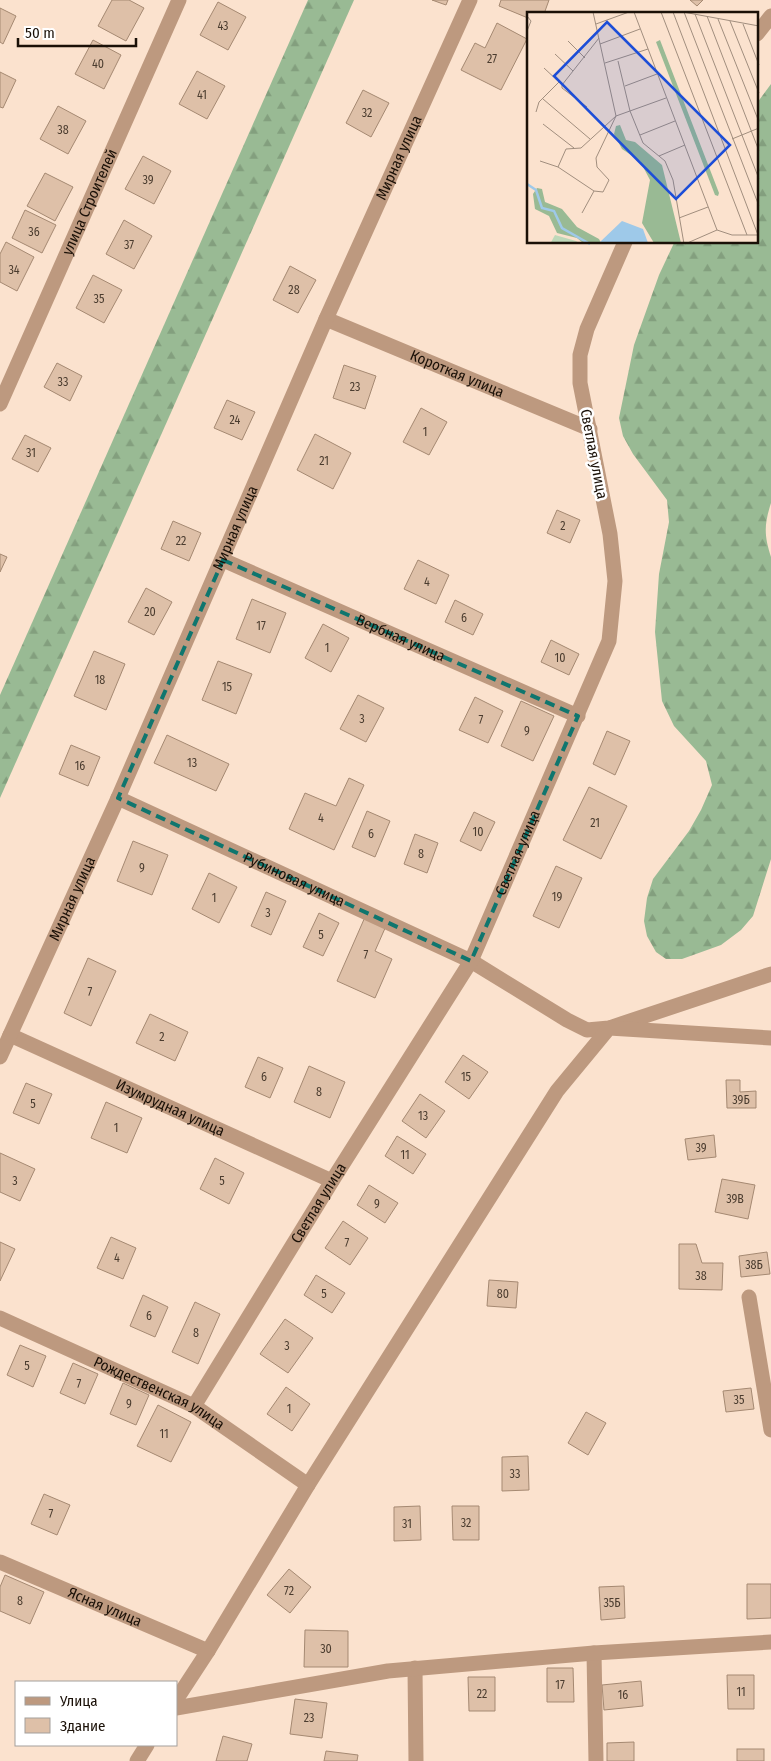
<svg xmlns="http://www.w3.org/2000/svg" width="771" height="1761" font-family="'Fira Sans Condensed',sans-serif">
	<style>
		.forest { fill: url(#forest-firs) }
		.building { fill: #dec0a8; stroke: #a58972 }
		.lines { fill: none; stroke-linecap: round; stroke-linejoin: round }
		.minor { stroke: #bd997f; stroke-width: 15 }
		.marked { fill: none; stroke: #0f766e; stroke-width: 4; stroke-dasharray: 10 6; stroke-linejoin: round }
		.labels { text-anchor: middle; stroke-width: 5; stroke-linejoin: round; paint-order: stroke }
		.number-label { font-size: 12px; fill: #4b3c2f }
		.street-label { font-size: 15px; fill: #1a1007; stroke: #fff }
		.inset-river { fill: none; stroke: #9ec9e9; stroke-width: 2.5 }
		.inset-road { fill: none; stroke: #a18e7e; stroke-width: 1 }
		.view { fill: #1d4ed8; fill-opacity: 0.15; stroke: #1d4ed8; stroke-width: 2.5 }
		.inset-edge { fill: none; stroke: #1a1007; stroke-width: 2.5 }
	</style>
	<defs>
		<pattern id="forest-firs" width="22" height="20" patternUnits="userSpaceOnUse" patternTransform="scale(1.25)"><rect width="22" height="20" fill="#99ba94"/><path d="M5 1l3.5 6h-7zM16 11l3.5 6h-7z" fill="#839f7e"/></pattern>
	</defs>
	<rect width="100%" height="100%" fill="#fbe2ce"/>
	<g class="forest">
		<path d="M308,0H354L0,798V695Z"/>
		<path d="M771,84V503C764,525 764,535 771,557V859L753,916L741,930L721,945L682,959H666L656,952L647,936L644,921L647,898L653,879L689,831L701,810L712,785L706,761L674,726L662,701L655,632L659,574L669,522L667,500L633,454L623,436L619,418L634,345L659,275L674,243L757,242V103Z"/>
	</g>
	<g class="building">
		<path d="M112,0H129L144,8L126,41L98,26Z"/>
		<path d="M432,0H448L446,5Z"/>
		<path d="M501,0H549L544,14H528V18L499,6Z"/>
		<path d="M690,0H703L697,6Z"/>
		<path d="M218,2L246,17L228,50L200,35Z"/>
		<path d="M0,8L16,16L3,44L0,42Z"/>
		<path d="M497,23L527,39L501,90L461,70L475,43L485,48Z"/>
		<path d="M93,40L121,55L104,89L75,74Z"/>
		<path d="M197,71L225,86L207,119L179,104Z"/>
		<path d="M0,72L16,80L3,108L0,107Z"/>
		<path d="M363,90L389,103L371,137L346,123Z"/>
		<path d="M58,106L86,121L68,154L40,139Z"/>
		<path d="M143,156L171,171L154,204L125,189Z"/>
		<path d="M45,173L73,187L55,221L27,206Z"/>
		<path d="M25,210L56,225L42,253L12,238Z"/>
		<path d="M124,220L152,236L134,269L106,254Z"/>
		<path d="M6,242L34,257L17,291L0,282V254Z"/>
		<path d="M290,266L316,280L298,313L273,300Z"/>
		<path d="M93,275L122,290L104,323L76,308Z"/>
		<path d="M57,363L82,376L70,401L44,387Z"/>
		<path d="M344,365L376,376L365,409L333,398Z"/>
		<path d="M227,400L255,412L242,440L214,428Z"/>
		<path d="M421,408L447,422L429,455L403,442Z"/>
		<path d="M315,434L351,453L333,489L297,470Z"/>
		<path d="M25,435L51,448L38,472L12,459Z"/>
		<path d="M557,510L580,520L570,543L547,533Z"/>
		<path d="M173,521L201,533L189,561L161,549Z"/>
		<path d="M0,554L7,557L0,572Z"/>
		<path d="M418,560L449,575L436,604L404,589Z"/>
		<path d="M146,588L172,602L154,635L128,622Z"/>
		<path d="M252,599L286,613L270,653L236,639Z"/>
		<path d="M455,600L483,614L473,635L445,622Z"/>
		<path d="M323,624L349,638L331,672L305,658Z"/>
		<path d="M551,640L579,654L569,675L541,662Z"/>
		<path d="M94,651L125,664L106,710L74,696Z"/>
		<path d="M218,661L252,674L236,714L202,700Z"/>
		<path d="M358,695L384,708L366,742L340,729Z"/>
		<path d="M475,697L503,711L488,743L459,730Z"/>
		<path d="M521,701L554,716L533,761L501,746Z"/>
		<path d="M607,731L630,741L615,775L593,764Z"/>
		<path d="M167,735L229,764L216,791L154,763Z"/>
		<path d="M71,745L100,757L88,786L59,774Z"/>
		<path d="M349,778L364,785L334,850L289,829L305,793L336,806Z"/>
		<path d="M589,787L627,806L601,859L563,840Z"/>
		<path d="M367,811L390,821L375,857L352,847Z"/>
		<path d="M474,812L495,822L481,851L460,841Z"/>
		<path d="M415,834L438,843L427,873L404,864Z"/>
		<path d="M133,841L168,855L152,895L117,881Z"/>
		<path d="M556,866L582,878L559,928L533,916Z"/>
		<path d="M209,873L237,887L219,923L192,909Z"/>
		<path d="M266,892L286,901L271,935L251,926Z"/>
		<path d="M319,913L339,923L323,956L303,947Z"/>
		<path d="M365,917L386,926L375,951L392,959L375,998L337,981Z"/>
		<path d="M88,958L116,971L91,1026L64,1013Z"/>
		<path d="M150,1014L188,1032L175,1061L136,1043Z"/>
		<path d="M463,1055L488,1072L469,1099L445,1082Z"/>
		<path d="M258,1057L283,1068L270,1098L245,1087Z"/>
		<path d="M309,1066L345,1082L330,1118L294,1102Z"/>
		<path d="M726,1080H740V1092L756,1091V1108H727Z"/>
		<path d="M26,1083L52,1094L39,1124L13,1113Z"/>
		<path d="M420,1094L445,1111L426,1138L402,1121Z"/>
		<path d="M106,1102L142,1118L127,1153L91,1138Z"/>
		<path d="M714,1135L716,1157L688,1160L685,1139Z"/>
		<path d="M397,1136L426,1154L413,1174L385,1156Z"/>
		<path d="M0,1153L35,1169L20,1201L0,1192Z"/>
		<path d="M215,1158L244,1173L229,1204L200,1189Z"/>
		<path d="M722,1179L755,1185L748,1219L715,1212Z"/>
		<path d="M369,1185L398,1203L385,1223L357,1205Z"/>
		<path d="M343,1221L368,1238L350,1265L325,1248Z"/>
		<path d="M111,1237L136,1248L123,1279L97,1268Z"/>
		<path d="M0,1242L15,1249L0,1281Z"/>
		<path d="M679,1244H696L702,1263H723L722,1290L679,1289Z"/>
		<path d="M767,1252L770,1274L741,1277L739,1256Z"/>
		<path d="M316,1275L345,1293L332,1313L304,1295Z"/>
		<path d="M489,1280L518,1282L516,1308L487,1306Z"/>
		<path d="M143,1295L168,1307L155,1337L130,1326Z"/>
		<path d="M195,1302L220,1314L198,1364L172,1352Z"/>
		<path d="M285,1319L313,1338L288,1373L260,1354Z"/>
		<path d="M20,1345L46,1356L33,1387L7,1375Z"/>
		<path d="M73,1363L98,1374L85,1404L60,1393Z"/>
		<path d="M123,1383L149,1395L136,1425L110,1414Z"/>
		<path d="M286,1387L310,1404L292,1431L267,1414Z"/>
		<path d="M751,1388L754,1409L726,1412L723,1391Z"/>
		<path d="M158,1405L191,1422L171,1462L137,1446Z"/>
		<path d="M586,1412L606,1423L588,1455L568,1443Z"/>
		<path d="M528,1456L529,1490L502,1491V1457Z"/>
		<path d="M44,1494L70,1505L57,1535L31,1524Z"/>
		<path d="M420,1506L421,1540L394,1541V1507Z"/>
		<path d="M452,1506H479V1540H453Z"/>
		<path d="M289,1569L311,1587L290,1613L267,1595Z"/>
		<path d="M5,1575L44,1592L30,1624L0,1611V1587Z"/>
		<path d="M747,1584H771V1618L747,1619Z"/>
		<path d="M624,1586L625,1618L601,1620L599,1587Z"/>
		<path d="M305,1630L348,1631V1667H304Z"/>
		<path d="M547,1668H573L574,1702H547Z"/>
		<path d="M727,1675H754V1709H728Z"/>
		<path d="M468,1677H495V1711H469Z"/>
		<path d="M641,1681L643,1706L604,1710L602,1685Z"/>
		<path d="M295,1699L327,1703L322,1738L290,1734Z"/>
		<path d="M223,1736L252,1744L247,1761H216Z"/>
		<path d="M634,1742V1761H607V1743Z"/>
		<rect x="737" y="1749" width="27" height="12"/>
		<path d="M326,1751L358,1755L357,1761H324Z"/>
	</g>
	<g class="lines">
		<g class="minor">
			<path d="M757,34L771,16"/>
			<path id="s1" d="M326,319L590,429"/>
			<path id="s2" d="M0,404L179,0"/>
			<path id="s3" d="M223,560L578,716"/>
			<path id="s4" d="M118,798L471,961L567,1020L587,1030L609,1028L771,974"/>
			<path id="s5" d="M10,1035L332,1181"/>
			<path id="s6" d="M0,1057L118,798L326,319L470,0"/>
			<path d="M749,1297L771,1430"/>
			<path id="s7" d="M0,1318L194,1406L308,1485"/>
			<path id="s8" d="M194,1406L332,1181L471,961L609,641L615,581L610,534L580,383V355L587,329L625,242"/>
			<path id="s9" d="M0,1562L208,1651"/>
			<path d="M594,1653L596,1761"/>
			<path d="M415,1668L416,1761"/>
			<path d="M176,1700L208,1651L308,1485L557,1091L609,1028L771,1038"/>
			<path d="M176,1708L388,1671L594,1653L771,1642"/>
			<path d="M137,1761L147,1745"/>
		</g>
	</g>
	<path class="marked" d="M223,560L578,716L471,961L118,798Z"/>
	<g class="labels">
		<g class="number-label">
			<text x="223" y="30">43</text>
			<text x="492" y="63">27</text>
			<text x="98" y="68">40</text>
			<text x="202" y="99">41</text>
			<text x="367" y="117">32</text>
			<text x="63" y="134">38</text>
			<text x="148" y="184">39</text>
			<text x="34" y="236">36</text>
			<text x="129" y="249">37</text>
			<text x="14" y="274">34</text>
			<text x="294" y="294">28</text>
			<text x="99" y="303">35</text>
			<text x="63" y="386">33</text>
			<text x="355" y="391">23</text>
			<text x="235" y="424">24</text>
			<text x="425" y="436">1</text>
			<text x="31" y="457">31</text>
			<text x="324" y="465">21</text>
			<text x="563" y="530">2</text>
			<text x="181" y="545">22</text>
			<text x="427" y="586">4</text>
			<text x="150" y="616">20</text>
			<text x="464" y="622">6</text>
			<text x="261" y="630">17</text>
			<text x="327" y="652">1</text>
			<text x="560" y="662">10</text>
			<text x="100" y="684">18</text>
			<text x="227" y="691">15</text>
			<text x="362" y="723">3</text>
			<text x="481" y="724">7</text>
			<text x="527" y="735">9</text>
			<text x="192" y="767">13</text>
			<text x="80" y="770">16</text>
			<text x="321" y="822">4</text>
			<text x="595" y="827">21</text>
			<text x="478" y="836">10</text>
			<text x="371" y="838">6</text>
			<text x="421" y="858">8</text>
			<text x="142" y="872">9</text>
			<text x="557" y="901">19</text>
			<text x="214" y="902">1</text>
			<text x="268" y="917">3</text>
			<text x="321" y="939">5</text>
			<text x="366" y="959">7</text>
			<text x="90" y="996">7</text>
			<text x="162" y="1041">2</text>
			<text x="264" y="1081">6</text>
			<text x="466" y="1081">15</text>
			<text x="319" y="1096">8</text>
			<text x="741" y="1104">39Б</text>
			<text x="33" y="1108">5</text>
			<text x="423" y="1120">13</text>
			<text x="116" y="1132">1</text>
			<text x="701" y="1152">39</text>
			<text x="405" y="1159">11</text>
			<text x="15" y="1185">3</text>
			<text x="222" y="1185">5</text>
			<text x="735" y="1203">39В</text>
			<text x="377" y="1208">9</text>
			<text x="347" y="1247">7</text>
			<text x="117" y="1262">4</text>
			<text x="754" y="1269">38Б</text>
			<text x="701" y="1280">38</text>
			<text x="324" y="1298">5</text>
			<text x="503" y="1298">80</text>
			<text x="149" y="1320">6</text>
			<text x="196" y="1337">8</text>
			<text x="287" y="1350">3</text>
			<text x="27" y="1370">5</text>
			<text x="79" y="1388">7</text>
			<text x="739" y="1404">35</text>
			<text x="129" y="1408">9</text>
			<text x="289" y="1413">1</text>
			<text x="164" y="1438">11</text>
			<text x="515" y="1478">33</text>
			<text x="51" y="1518">7</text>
			<text x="466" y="1527">32</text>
			<text x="407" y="1528">31</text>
			<text x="289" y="1595">72</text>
			<text x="20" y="1605">8</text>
			<text x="612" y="1607">35Б</text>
			<text x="326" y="1653">30</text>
			<text x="560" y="1689">17</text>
			<text x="741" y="1696">11</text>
			<text x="482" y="1698">22</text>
			<text x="623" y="1699">16</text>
			<text x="309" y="1722">23</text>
		</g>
		<g class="street-label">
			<text dy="5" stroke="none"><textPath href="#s6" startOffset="984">Мирная улица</textPath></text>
			<text dy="5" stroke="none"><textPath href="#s2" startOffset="221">улица Строителей</textPath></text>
			<text dy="5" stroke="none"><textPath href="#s1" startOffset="142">Короткая улица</textPath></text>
			<text transform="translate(594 454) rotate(79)" y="5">Светлая улица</text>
			<text dy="5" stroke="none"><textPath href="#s6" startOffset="579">Мирная улица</textPath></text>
			<text dy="5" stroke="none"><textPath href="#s3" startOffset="194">Вербная улица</textPath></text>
			<text dy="5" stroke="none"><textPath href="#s8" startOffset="642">Светлая улица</textPath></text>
			<text dy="5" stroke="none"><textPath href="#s4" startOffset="194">Рубиновая улица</textPath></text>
			<text dy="5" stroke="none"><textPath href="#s6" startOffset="174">Мирная улица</textPath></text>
			<text dy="5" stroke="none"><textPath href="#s5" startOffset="176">Изумрудная улица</textPath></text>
			<text dy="5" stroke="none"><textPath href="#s8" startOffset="238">Светлая улица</textPath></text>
			<text dy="5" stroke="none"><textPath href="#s7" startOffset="176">Рождественская улица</textPath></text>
			<text dy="5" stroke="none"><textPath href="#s9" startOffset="114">Ясная улица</textPath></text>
		</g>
	</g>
	<g transform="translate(527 12)">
		<rect width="231" height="231" fill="#fbe2ce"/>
		<path d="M28,223L49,229L52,231L23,232Z" fill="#bed8b9"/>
		<path d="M133,28L192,181L191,184L188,183L129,30ZM93,113L99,128L108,130L135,153L154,231H127L115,211L123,168L113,149L95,137L87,122L89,114ZM10,176L15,177L18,190L35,197L50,215L72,227L74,231H87H56L50,226L30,221L22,204L8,197L6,182Z" fill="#99ba94"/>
		<path d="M95,209L116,217L121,231L73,230Z" fill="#9ec9e9"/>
		<path class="inset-river" d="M0,172L9,178L15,196L27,199L35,216L63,232"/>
		<path class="inset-road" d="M107,0L190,218M134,0L220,223M146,0L231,223M156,0L232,14M157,0L232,194M168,2L232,167M0,4L4,9L0,19M180,4L232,139M191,7L232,110M203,9L232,81M69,12L102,0M216,12L232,53M41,29L58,46M73,32L113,17M28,42L46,59M91,49L103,99L116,131L138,149L146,168L157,232M78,51L121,37M17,56L32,70M35,73V76L60,95M98,74L130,62M16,87L63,127M9,100L12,90L32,70L35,73L72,26M16,112L47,136M113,123L148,109M205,127L232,116M132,144L158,133M13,149L31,155L67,179L76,180L82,168L70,155L69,146L89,104L139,86M31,155L39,137L54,136L89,104L66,0M55,201L67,179M152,206L181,195M190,218L205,223H231M158,232L190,218"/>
		<path class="view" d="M80,10L203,133L149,187L27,64Z"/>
		<rect width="231" height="231" class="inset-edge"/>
	</g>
	<rect x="15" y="1681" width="162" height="65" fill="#ffffff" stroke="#a39f9c"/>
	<rect x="25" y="1697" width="25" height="8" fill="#bd997f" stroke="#a39f9c"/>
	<text x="60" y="1706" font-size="15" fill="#1a1007">Улица</text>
	<rect x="25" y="1718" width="25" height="15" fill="#dec0a8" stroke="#a39f9c"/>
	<text x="60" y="1731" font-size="15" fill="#1a1007">Здание</text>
	<path d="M18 38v8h118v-8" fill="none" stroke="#1a1007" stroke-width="2.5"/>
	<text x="25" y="38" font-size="15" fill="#1a1007" stroke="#ffffff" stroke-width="4" paint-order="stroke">50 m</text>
</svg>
